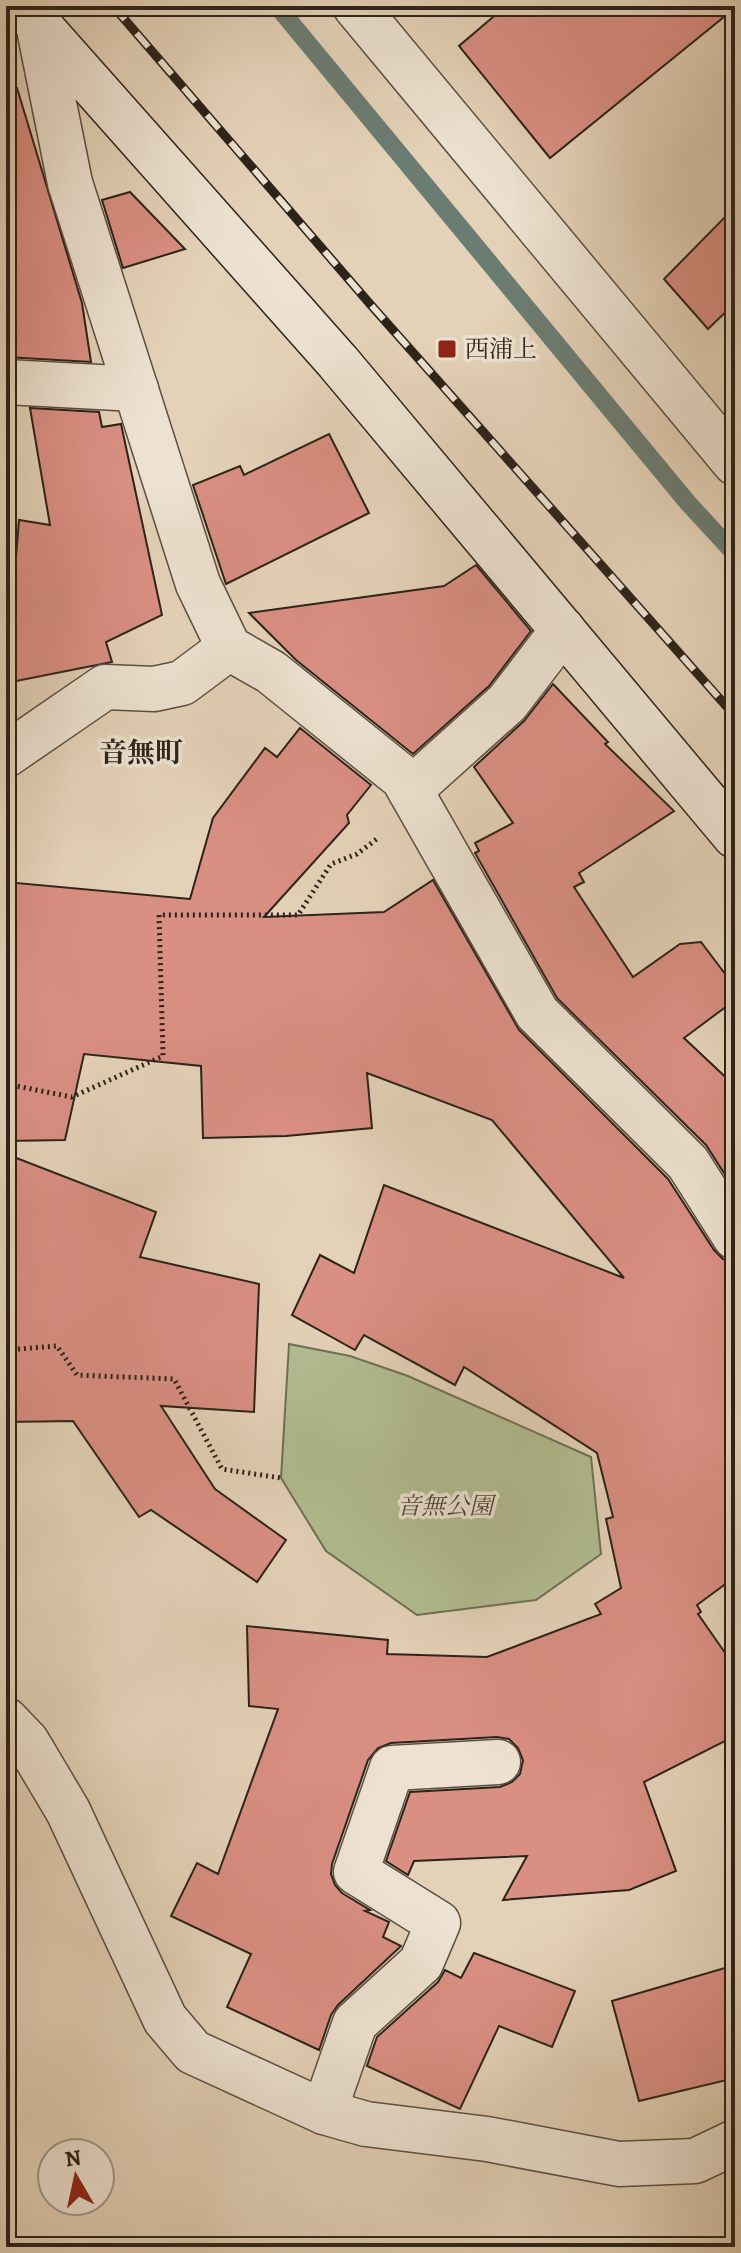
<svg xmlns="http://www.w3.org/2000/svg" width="741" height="2253" font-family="Alegreya,'Noto Serif JP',serif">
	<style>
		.green { fill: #b1bd91; stroke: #6e7056; stroke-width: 2 }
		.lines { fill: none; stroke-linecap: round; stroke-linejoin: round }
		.stream { stroke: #6b7c73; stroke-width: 18 }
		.building { fill: #da8f83; stroke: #2c231a; stroke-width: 2 }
		.street-casing { stroke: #5a4f42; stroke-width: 47 }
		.secondary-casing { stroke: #2c231a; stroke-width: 47 }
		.path { stroke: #2c231a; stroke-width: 5; stroke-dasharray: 2 4; stroke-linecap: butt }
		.street { stroke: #ede2d1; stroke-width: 44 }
		.secondary { stroke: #ede2d1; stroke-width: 44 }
		.rail-casing { stroke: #2c231a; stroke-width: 9 }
		.rail { stroke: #ede2d1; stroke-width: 6; stroke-dasharray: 18; stroke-linecap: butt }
		.poi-dot { fill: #8f2418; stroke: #ede2d1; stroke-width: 3 }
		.labels { text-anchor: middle; stroke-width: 7; stroke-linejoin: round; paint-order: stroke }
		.poi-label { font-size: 24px; fill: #2c231a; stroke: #ede2d1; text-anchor: start }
		.park-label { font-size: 24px; font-style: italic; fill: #4d4a38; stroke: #ede2d1 }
		.quarter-label { font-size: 28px; font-weight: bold; fill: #2c231a; stroke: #ede2d1 }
	</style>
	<rect width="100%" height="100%" fill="#e4d2b8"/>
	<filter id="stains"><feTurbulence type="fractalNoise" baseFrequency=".0025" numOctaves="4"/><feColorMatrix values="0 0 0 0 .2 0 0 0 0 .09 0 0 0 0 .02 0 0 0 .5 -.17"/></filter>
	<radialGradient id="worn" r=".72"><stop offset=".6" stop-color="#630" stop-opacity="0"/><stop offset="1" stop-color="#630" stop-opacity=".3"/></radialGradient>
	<path class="green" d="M289,1344L350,1356L408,1376L591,1457L601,1554L536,1600L417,1615L326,1551L281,1478Z"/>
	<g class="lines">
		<path class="stream" d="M277,6L688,503L735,554"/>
	</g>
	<g class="building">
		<path d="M506,6H735V8L550,158L459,46Z"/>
		<path d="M17,88L82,303L91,362L6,357V90Z"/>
		<path d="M130,192L185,249L123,268L102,200Z"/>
		<path d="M735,207V303L708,329L664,279Z"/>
		<path d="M30,408L99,412L102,427L121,424L162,615L106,642L112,662L6,683L19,520L50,525Z"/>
		<path d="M329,434L369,513L226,584L193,485L240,466L244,475Z"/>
		<path d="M476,565L531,631L489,686L413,754L296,660L249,613L444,586Z"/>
		<path d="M553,684L608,742L605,744L674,811L579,873L584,882L574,887L633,977L680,944L701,942L735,987V1000L684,1038L735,1086V1190L706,1145L557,998L475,853L479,851L475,843L513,823L474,767L524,721Z"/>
		<path d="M300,728L371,785L347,815L349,823L264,917L384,912L433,880L519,1030L668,1179L714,1250L723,1259L735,1262V1577L697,1605L701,1612L698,1614L735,1667V1736L644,1782L676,1871L629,1890L503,1900L527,1856L414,1861L408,1875L386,1861L410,1792L500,1787L512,1782L520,1774L523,1760L518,1748L509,1739L497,1737L391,1743L378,1748L368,1760L332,1864L331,1874L335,1885L342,1893L370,1910L365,1911L389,1922L383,1937L401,1946L338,2005L331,2015L319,2050L227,2007L251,1954L171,1916L197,1863L218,1874L278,1709L249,1706L247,1626L388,1640L387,1654L487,1657L601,1614L595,1604L621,1588L606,1519L613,1517L597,1453L464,1367L455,1385L364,1335L355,1350L292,1315L320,1255L354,1273L384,1185L624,1278L492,1120L367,1073L372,1128L286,1136L203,1138L201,1066L84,1054L65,1140L6,1141V882L190,899L213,818L265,748L277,757Z"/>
		<path d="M6,1154L156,1212L140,1257L259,1284L254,1412L161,1406L215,1489L286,1540L257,1582L151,1510L139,1517L73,1421L6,1422Z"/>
		<path d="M474,1953L575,1991L552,2047L499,2026L460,2109L367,2066L377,2037L438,1982L445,1970L461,1978Z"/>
		<path d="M735,1965V2078L639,2101L612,2001Z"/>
	</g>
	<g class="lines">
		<g class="street-casing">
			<g id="street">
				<path d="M355,6L735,463"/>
				<path d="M38,24L70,183L198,584L229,648L271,672L403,778L537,1013L688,1163L735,1237"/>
				<path d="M6,382L136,389"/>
				<path d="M6,755L105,687L154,689L182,683L229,648"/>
				<path d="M410,790L507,703L563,630"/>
				<path d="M6,1720L27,1742L68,1811L165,2019L193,2052L324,2112L366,2124L487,2139L619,2164L695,2161L735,2142"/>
				<path d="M324,2112L355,2023L421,1963L438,1923L356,1872L392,1768L498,1762"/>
			</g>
		</g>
		<g class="secondary-casing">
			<path id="secondary" d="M22,6L338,362L735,836"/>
		</g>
		<g class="path">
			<path d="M6,1084L72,1097L163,1056L159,915H298L331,864L357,854L378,838"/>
			<path d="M6,1350L57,1346L77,1375L174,1379L222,1469L281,1478"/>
		</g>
		<use href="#street" class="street"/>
		<use href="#secondary" class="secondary"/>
		<g class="rail-casing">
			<path id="rail" d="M113,6L370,304L735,716"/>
		</g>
		<use href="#rail" class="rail"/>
	</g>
	<rect class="poi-dot" x="437" y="339" width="20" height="20" rx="4"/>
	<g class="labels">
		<g class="poi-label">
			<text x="465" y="357">西浦上</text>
		</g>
		<g class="park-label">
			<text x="445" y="1514">音無公園</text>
		</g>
		<g class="quarter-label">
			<text x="141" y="762">音無町</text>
		</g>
	</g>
	<rect width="741" height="2253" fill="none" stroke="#e4d2b8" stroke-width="32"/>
	<rect x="8" y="8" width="725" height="2237" fill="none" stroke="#2c231a" stroke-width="4"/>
	<rect x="16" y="16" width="709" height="2221" fill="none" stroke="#2c231a" stroke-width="2"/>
	<g transform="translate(76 2177) rotate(351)"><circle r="38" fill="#ede2d1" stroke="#a09688" stroke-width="2"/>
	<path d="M0-6L14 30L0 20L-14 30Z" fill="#8f2418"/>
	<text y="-12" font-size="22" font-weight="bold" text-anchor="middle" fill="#2c231a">N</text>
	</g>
	<rect width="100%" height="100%" filter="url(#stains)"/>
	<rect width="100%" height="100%" fill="url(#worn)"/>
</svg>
